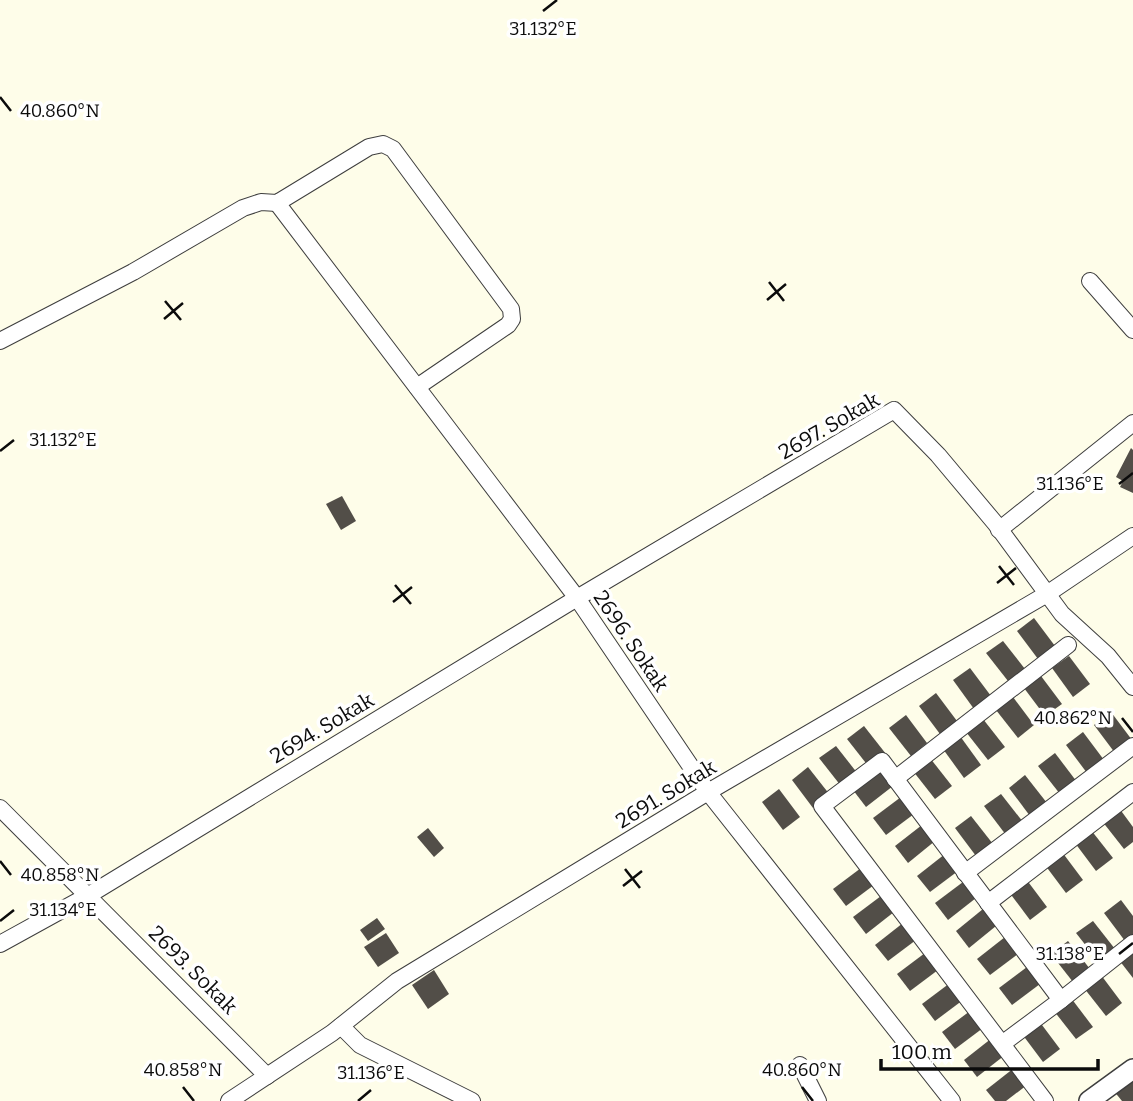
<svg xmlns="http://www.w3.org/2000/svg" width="1133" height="1101" font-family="Bitter,serif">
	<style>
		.building { fill: #524e48 }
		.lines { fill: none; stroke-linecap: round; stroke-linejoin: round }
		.minor-casing { stroke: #3e3e3e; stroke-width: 18 }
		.tertiary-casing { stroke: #3e3e3e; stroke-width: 22 }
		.minor { stroke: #fff; stroke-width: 16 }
		.tertiary { stroke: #fff; stroke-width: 19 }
		.ticks { fill: none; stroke: #0b0b0b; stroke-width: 2.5 }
		.labels { text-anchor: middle; stroke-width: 7; stroke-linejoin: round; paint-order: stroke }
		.street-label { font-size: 21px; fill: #0b0b0b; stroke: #fff }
		.ticks-label { font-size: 18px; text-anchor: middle; fill: #0b0b0b; stroke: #fff; stroke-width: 7; stroke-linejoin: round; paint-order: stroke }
	</style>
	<rect width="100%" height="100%" fill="#fefde9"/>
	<g class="building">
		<path d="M1131,448L1133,450V493L1120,487L1123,481L1116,477Z"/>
		<path d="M342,496L356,521L341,530L326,504Z"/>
		<path d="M1034,618L1055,646L1038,659L1017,631Z"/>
		<path d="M1003,641L1025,669L1008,681L986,653Z"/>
		<path d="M1069,656L1090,684L1073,697L1052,668Z"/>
		<path d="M970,668L991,696L974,709L953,680Z"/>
		<path d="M1041,676L1062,704L1045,716L1024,688Z"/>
		<path d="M936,693L957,721L940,734L919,706Z"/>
		<path d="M1013,697L1034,725L1018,738L996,710Z"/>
		<path d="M1111,712L1132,740L1115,753L1094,725Z"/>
		<path d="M906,715L927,743L911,756L889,728Z"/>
		<path d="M983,719L1005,747L988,760L966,732Z"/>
		<path d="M864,726L886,754L869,767L847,739Z"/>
		<path d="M1083,732L1104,760L1087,773L1066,745Z"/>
		<path d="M960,736L981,765L964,778L943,749Z"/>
		<path d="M836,746L858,774L841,786L819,758Z"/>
		<path d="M1055,753L1077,782L1060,794L1038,766Z"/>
		<path d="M930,758L952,786L935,799L913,771Z"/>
		<path d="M808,767L830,795L813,808L792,780Z"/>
		<path d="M881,769L893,786L866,807L853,790Z"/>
		<path d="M1025,775L1047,803L1030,816L1009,788Z"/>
		<path d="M779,789L800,817L783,830L762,802Z"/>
		<path d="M1001,794L1023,822L1006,835L984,806Z"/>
		<path d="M901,797L914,814L886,835L873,818Z"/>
		<path d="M1119,808L1133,827V842L1124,849L1102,821Z"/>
		<path d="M971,816L993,844L976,856L955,828Z"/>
		<path d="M922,825L935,841L908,863L895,846Z"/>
		<path d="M428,828L444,848L434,857L417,837Z"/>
		<path d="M1091,830L1113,858L1096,871L1075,843Z"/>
		<path d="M1062,852L1083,880L1066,893L1045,865Z"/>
		<path d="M945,854L958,871L930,892L917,876Z"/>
		<path d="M861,868L874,885L846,906L833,889Z"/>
		<path d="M1026,879L1047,907L1030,920L1009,892Z"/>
		<path d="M963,882L976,898L948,920L935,903Z"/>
		<path d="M881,896L894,912L866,934L853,917Z"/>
		<path d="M1121,900L1133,916V935L1125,941L1104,913Z"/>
		<path d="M983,909L996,926L969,948L956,931Z"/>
		<path d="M377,918L385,929L368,941L360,930Z"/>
		<path d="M1093,921L1115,949L1098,961L1076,933Z"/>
		<path d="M903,923L916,940L888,961L875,945Z"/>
		<path d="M386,933L399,953L378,967L364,947Z"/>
		<path d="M1005,937L1018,954L990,975L977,959Z"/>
		<path d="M1068,941L1090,969L1073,982L1051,954Z"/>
		<path d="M1133,950V978L1119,960Z"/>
		<path d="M925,953L938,970L910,991L897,974Z"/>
		<path d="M1027,967L1040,984L1012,1005L999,988Z"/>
		<path d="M434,970L449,994L428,1009L412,985Z"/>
		<path d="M1101,975L1122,1003L1106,1016L1084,988Z"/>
		<path d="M950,983L963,1000L935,1021L922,1004Z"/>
		<path d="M1071,998L1093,1027L1076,1039L1054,1011Z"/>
		<path d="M970,1011L983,1028L955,1049L942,1032Z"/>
		<path d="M1039,1021L1060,1049L1043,1062L1022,1034Z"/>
		<path d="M992,1038L1005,1055L977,1077L964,1060Z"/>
		<path d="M1014,1068L1027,1085L1006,1101H995L986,1090Z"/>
		<path d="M1133,1079V1101H1122L1113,1090Z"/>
	</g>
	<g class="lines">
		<g class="minor-casing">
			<g id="minor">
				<path d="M277,203L577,598L708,792L952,1101"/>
				<path d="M1090,281L1133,330"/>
				<path d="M0,341L133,272L243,208L261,202L277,203L369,147L383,144L393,149L511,309L512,319L508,325L417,387"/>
				<path d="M999,530L1133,423"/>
				<path d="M895,779L1068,645"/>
				<path d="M0,808L267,1076"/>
				<path d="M965,873L1133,746"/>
				<path d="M988,903L1133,792"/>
				<path d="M0,944L89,895L577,598L894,410L938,455L995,523L1062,614L1108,656L1133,687"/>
				<path d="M1061,1000L1133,943"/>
				<path d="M341,1026L360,1045L472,1101"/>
				<path d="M1002,1044L1061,1000L882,761L822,806L1045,1101"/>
				<path d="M800,1065L818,1101"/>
				<path d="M229,1101L332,1033L397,981L708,792L1047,594L1133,536"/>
			</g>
		</g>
		<g class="tertiary-casing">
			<path id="tertiary" d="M1089,1101L1133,1069"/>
		</g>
		<use href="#minor" class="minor"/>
		<use href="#tertiary" class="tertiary"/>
	</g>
	<path class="ticks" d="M543,11L557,0M0,97L11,111M769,282L784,301M767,300L786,284M165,301L181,320M164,319L183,303M0,451L14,440M1119,484L1133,473M999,566L1014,585M997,583L1016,568M395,585L411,604M393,602L412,587M1122,718L1133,732M0,861L11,875M625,869L640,888M623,886L642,871M0,921L14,910M1119,954L1133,943M183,1087L194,1101M802,1087L813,1101M358,1101L371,1090"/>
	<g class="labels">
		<g class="street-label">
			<text transform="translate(829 426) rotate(-30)" y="7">2697. Sokak</text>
			<text transform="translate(631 641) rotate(56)" y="7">2696. Sokak</text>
			<text transform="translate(322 728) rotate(-31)" y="7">2694. Sokak</text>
			<text transform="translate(666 794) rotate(-31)" y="7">2691. Sokak</text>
			<text transform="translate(193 970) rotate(45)" y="7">2693. Sokak</text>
		</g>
	</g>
	<g class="ticks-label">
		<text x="543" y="35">31.132°E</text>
		<text x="60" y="117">40.860°N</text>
		<text x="63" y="446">31.132°E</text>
		<text x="1070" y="490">31.136°E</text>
		<text x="1073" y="724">40.862°N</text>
		<text x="60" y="881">40.858°N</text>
		<text x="63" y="916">31.134°E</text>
		<text x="1070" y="960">31.138°E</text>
		<text x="183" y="1076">40.858°N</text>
		<text x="802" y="1076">40.860°N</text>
		<text x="371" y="1079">31.136°E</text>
	</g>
	<path d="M881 1059v10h217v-10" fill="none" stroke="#0b0b0b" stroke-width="3.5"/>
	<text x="892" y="1059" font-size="21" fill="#0b0b0b" stroke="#ffffff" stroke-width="5" paint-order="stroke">100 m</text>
</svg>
